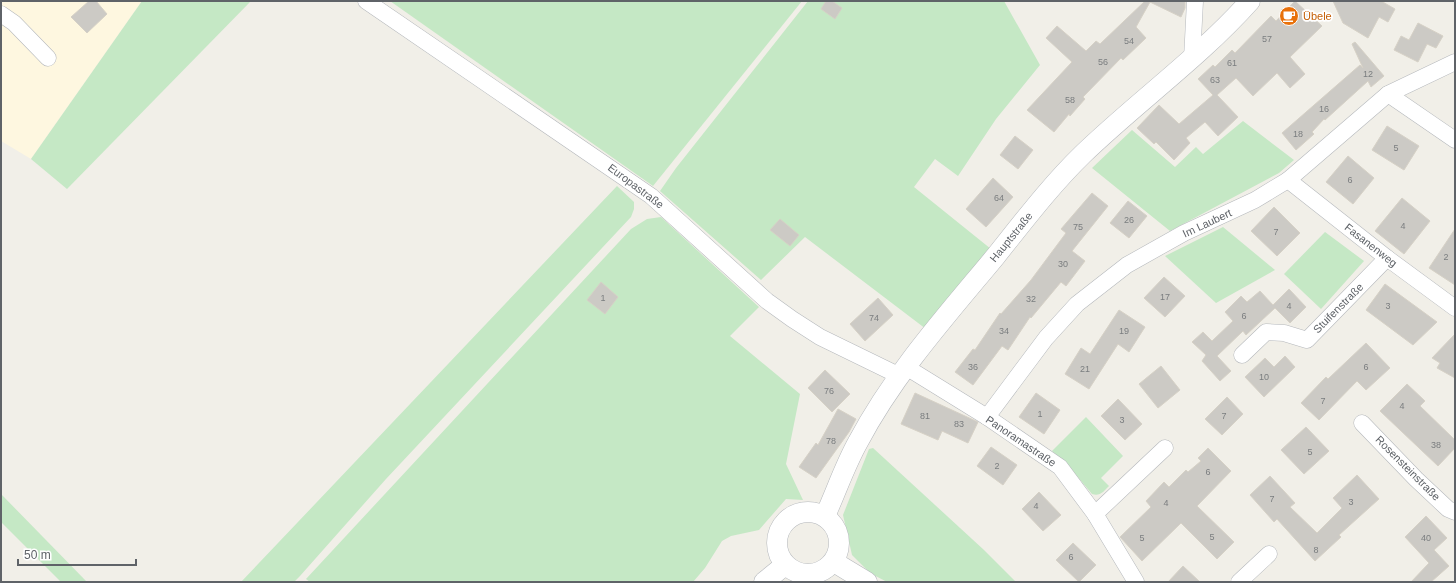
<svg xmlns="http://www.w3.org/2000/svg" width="1456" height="583" font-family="Arial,sans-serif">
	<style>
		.commercial { fill: #fef7e0 }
		.green { fill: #c5e8c5 }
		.building { fill: #cccac5; stroke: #d6d1c6 }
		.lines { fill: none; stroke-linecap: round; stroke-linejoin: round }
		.minor-casing { stroke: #b5b8bc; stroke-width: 17 }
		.tertiary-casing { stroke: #b5b8bc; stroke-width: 21 }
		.minor { stroke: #fff; stroke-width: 16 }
		.tertiary { stroke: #fff; stroke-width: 20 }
		.labels { text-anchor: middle; stroke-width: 3.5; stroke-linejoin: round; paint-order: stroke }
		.number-label { font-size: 9px; fill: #7a7d7f }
		.food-label { font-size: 11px; fill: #c56008; stroke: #fff; text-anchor: start }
		.street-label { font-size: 11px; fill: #5f6368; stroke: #fff }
	</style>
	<rect width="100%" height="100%" fill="#f1efe8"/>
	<path class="commercial" d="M1,1H142L31,159L1,141Z"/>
	<g class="green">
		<path d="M142,1H251L67,189L31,159Z"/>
		<path d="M390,1H802L653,186Z"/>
		<path d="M808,1H1004L1040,65L996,119L958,176L935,159L914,187L991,249L926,329L805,237L761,280L660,191L676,168Z"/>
		<path d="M1243,121L1294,160L1279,173L1170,231L1092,168L1132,130L1175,167L1196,147L1203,154Z"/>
		<path d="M617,186L634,202V209L631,217L386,479L300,576L294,582H241Z"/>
		<path d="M661,217L759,307L730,336L800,394L786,464L803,500L786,499L759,530L731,536L722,541L705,568L693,582H310L306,579L631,229L647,219Z"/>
		<path d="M1223,227L1275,270L1216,303L1165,256Z"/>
		<path d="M1325,232L1364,261L1321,309L1284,274Z"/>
		<path d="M1086,417L1123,456L1101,478L1109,486C1104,491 1100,497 1092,494L1066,463L1052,451Z"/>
		<path d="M873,448L984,550L1016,582H887L870,573L852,555L843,515L869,449Z"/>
		<path d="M1,494L87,582H61L1,522Z"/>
	</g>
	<g class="building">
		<path d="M89,1H96L107,14L87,33L71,17Z"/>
		<path d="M826,1H832L842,8L835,19L821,9Z"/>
		<path d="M1145,1H1185V8L1181,17L1150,2L1136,27L1146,38L1123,60L1121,58L1083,97L1085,99L1070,116L1069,114L1054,132L1027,110L1072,62L1046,38L1057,26L1086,51L1096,41L1100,44Z"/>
		<path d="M1295,1L1322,26L1290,57L1305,74L1290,88L1277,73L1253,96L1236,78L1217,95L1238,117L1218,136L1205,122L1186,138L1190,143L1174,160L1156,142L1154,144L1137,128L1159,105L1179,124L1213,95L1198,79L1213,65L1215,67L1232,50L1235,53L1271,16L1276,21Z"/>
		<path d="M1333,1H1381L1395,9L1388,22L1379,17L1368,38L1343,23Z"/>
		<path d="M1418,23L1443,36L1436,48L1427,44L1418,62L1394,50L1401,36L1409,40Z"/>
		<path d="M1355,42L1384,76L1371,87L1368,81L1325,120L1324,119L1312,132L1314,134L1296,150L1282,133L1360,65L1363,68L1352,44Z"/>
		<path d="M1387,126L1419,146L1404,170L1372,150Z"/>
		<path d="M1015,136L1033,150L1018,169L1000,155Z"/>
		<path d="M1348,156L1374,178L1353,204L1326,182Z"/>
		<path d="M993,178L1013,197L986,227L966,209Z"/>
		<path d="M1092,193L1108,206L1072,251L1085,261L1066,286L1061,282L1031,318L1030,317L1008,350L1002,346L973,385L955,372L973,349L975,350L1000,313L1001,314L1031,280L1066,233L1061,229Z"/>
		<path d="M1402,198L1430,221L1404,254L1375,231Z"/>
		<path d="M1128,201L1147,216L1129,238L1110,223Z"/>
		<path d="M1274,207L1300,233L1277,256L1251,231Z"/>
		<path d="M780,219L799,235L790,246L770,230Z"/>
		<path d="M1455,229V285L1429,268Z"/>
		<path d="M1164,277L1185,296L1165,317L1144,298Z"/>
		<path d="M601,282L618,297L605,314L587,300Z"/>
		<path d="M1385,284L1437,322L1413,345L1366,310Z"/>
		<path d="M1289,289L1306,307L1290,323L1275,308L1246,335L1243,331L1217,356L1231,371L1220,381L1202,361L1206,355L1192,342L1203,332L1212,341L1233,321L1225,312L1241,296L1247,302L1260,291L1273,305Z"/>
		<path d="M878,298L893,315L865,341L850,324Z"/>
		<path d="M1119,310L1145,327L1129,352L1118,344L1089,389L1065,374L1081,348L1090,354Z"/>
		<path d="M1455,334V378L1437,368L1440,363L1432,358Z"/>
		<path d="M1366,343L1390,368L1366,390L1357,381L1319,420L1301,403L1326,377L1328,379Z"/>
		<path d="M1285,356L1295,367L1264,397L1245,377L1265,358L1274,367Z"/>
		<path d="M1161,366L1180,390L1158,408L1139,384Z"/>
		<path d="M825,370L850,394L832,412L808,388Z"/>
		<path d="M1407,384L1425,401L1420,406L1455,440V448L1438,466L1380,411Z"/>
		<path d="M915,393L978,422L968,443L942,431L938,440L901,424Z"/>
		<path d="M1036,393L1060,410L1044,434L1019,417Z"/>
		<path d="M1227,397L1243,414L1222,435L1205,419Z"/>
		<path d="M1118,399L1142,424L1125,440L1101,416Z"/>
		<path d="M838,409L856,419L849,432L816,478L799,467L816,443L818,445Z"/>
		<path d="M1306,427L1329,451L1304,474L1281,450Z"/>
		<path d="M991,447L1017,465L1003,485L977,466Z"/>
		<path d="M1208,448L1231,471L1197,506L1234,542L1217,559L1181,523L1142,561L1120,537L1151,507L1146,501L1164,482L1169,487L1186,470L1188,472L1201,461L1198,458Z"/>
		<path d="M1357,475L1379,499L1339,535L1341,537L1315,561L1277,519L1274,522L1250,495L1270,476L1295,503L1290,507L1317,533L1342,508L1333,498Z"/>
		<path d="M1039,492L1061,515L1043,531L1022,509Z"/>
		<path d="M1426,516L1447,538L1434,550L1449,566L1431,582H1411L1429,563L1405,537Z"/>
		<path d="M1073,543L1096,565L1079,582L1056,560Z"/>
		<path d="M1183,566L1200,582H1168Z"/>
	</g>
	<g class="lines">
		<g class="minor-casing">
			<g id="minor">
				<path d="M366,1L651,196L767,301L792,319L820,337L900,376"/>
				<path d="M1,14L14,23L48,58"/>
				<path d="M1192,59L1195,1"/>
				<path d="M1388,94L1455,140"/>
				<path d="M1288,180L1387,258L1455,308"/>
				<path d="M1242,355L1266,332L1284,333L1307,340L1387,258"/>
				<path d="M906,367L987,417L1060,467L1095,514L1136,582"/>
				<path d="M987,417L1046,338L1077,304L1127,265L1184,233L1255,200L1288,180L1388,94L1455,62"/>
				<path d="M1362,423L1416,479L1448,509L1455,512"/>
				<path d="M1095,514L1165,448"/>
				<path d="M1239,582L1269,554"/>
			</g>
		</g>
		<g class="tertiary-casing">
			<g id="tertiary">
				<circle cx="808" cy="543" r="31"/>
				<path d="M825,516C836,492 845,465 858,442C894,374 946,316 995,257C1023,222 1051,185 1083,154C1137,102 1200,57 1250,1"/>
				<path d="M834,562L867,582"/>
				<path d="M764,582L785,565"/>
			</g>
		</g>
		<use href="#minor" class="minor"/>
		<use href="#tertiary" class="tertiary"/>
	</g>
	<defs>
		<g id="cafe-disc" transform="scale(1)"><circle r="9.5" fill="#e8710a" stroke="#fff"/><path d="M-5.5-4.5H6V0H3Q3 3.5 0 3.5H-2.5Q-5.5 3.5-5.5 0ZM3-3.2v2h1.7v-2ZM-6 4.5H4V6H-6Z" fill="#fff"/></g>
	</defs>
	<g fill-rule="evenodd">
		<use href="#cafe-disc" x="1289" y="16"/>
	</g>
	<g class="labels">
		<g class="number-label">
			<text x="1267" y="42">57</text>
			<text x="1129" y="44">54</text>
			<text x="1103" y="65">56</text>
			<text x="1232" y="66">61</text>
			<text x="1368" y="77">12</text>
			<text x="1215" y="83">63</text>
			<text x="1070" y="103">58</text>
			<text x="1324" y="112">16</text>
			<text x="1298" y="137">18</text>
			<text x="1396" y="151">5</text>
			<text x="1350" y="183">6</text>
			<text x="999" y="201">64</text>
			<text x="1129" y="223">26</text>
			<text x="1403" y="229">4</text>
			<text x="1078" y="230">75</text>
			<text x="1276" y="235">7</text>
			<text x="1446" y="260">2</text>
			<text x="1063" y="267">30</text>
			<text x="1165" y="300">17</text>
			<text x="603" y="301">1</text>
			<text x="1031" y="302">32</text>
			<text x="1289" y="309">4</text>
			<text x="1388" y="309">3</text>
			<text x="1244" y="319">6</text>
			<text x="874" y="321">74</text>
			<text x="1004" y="334">34</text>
			<text x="1124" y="334">19</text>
			<text x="973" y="370">36</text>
			<text x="1366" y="370">6</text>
			<text x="1085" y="372">21</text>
			<text x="1264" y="380">10</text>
			<text x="829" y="394">76</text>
			<text x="1323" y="404">7</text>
			<text x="1402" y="409">4</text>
			<text x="1040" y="417">1</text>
			<text x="925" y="419">81</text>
			<text x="1224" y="419">7</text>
			<text x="1122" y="423">3</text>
			<text x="959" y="427">83</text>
			<text x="831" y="444">78</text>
			<text x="1436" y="448">38</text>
			<text x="1310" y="455">5</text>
			<text x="997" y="469">2</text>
			<text x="1208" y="475">6</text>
			<text x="1272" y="502">7</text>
			<text x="1351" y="505">3</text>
			<text x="1166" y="506">4</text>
			<text x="1036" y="509">4</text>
			<text x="1212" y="540">5</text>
			<text x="1142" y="541">5</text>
			<text x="1426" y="541">40</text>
			<text x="1316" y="553">8</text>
			<text x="1071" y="560">6</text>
		</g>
		<g class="food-label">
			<text x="1303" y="20">Übele</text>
		</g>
		<g class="street-label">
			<text transform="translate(636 186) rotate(37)" y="4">Europastraße</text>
			<text transform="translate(1207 223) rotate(-25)" y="4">Im Laubert</text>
			<text transform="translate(1011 237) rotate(-51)" y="4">Hauptstraße</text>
			<text transform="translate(1371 245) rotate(38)" y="4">Fasanenweg</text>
			<text transform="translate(1338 308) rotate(-45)" y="4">Stuifenstraße</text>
			<text transform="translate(1021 441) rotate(34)" y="4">Panoramastraße</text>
			<text transform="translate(1408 468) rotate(45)" y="4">Rosensteinstraße</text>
		</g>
	</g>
	<rect width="1456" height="583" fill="none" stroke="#5f6368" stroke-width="4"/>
	<path d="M18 559v6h118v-6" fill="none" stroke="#5f6368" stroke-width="2"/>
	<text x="24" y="559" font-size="12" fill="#5f6368" stroke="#ffffff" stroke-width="3" paint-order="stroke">50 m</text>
</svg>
